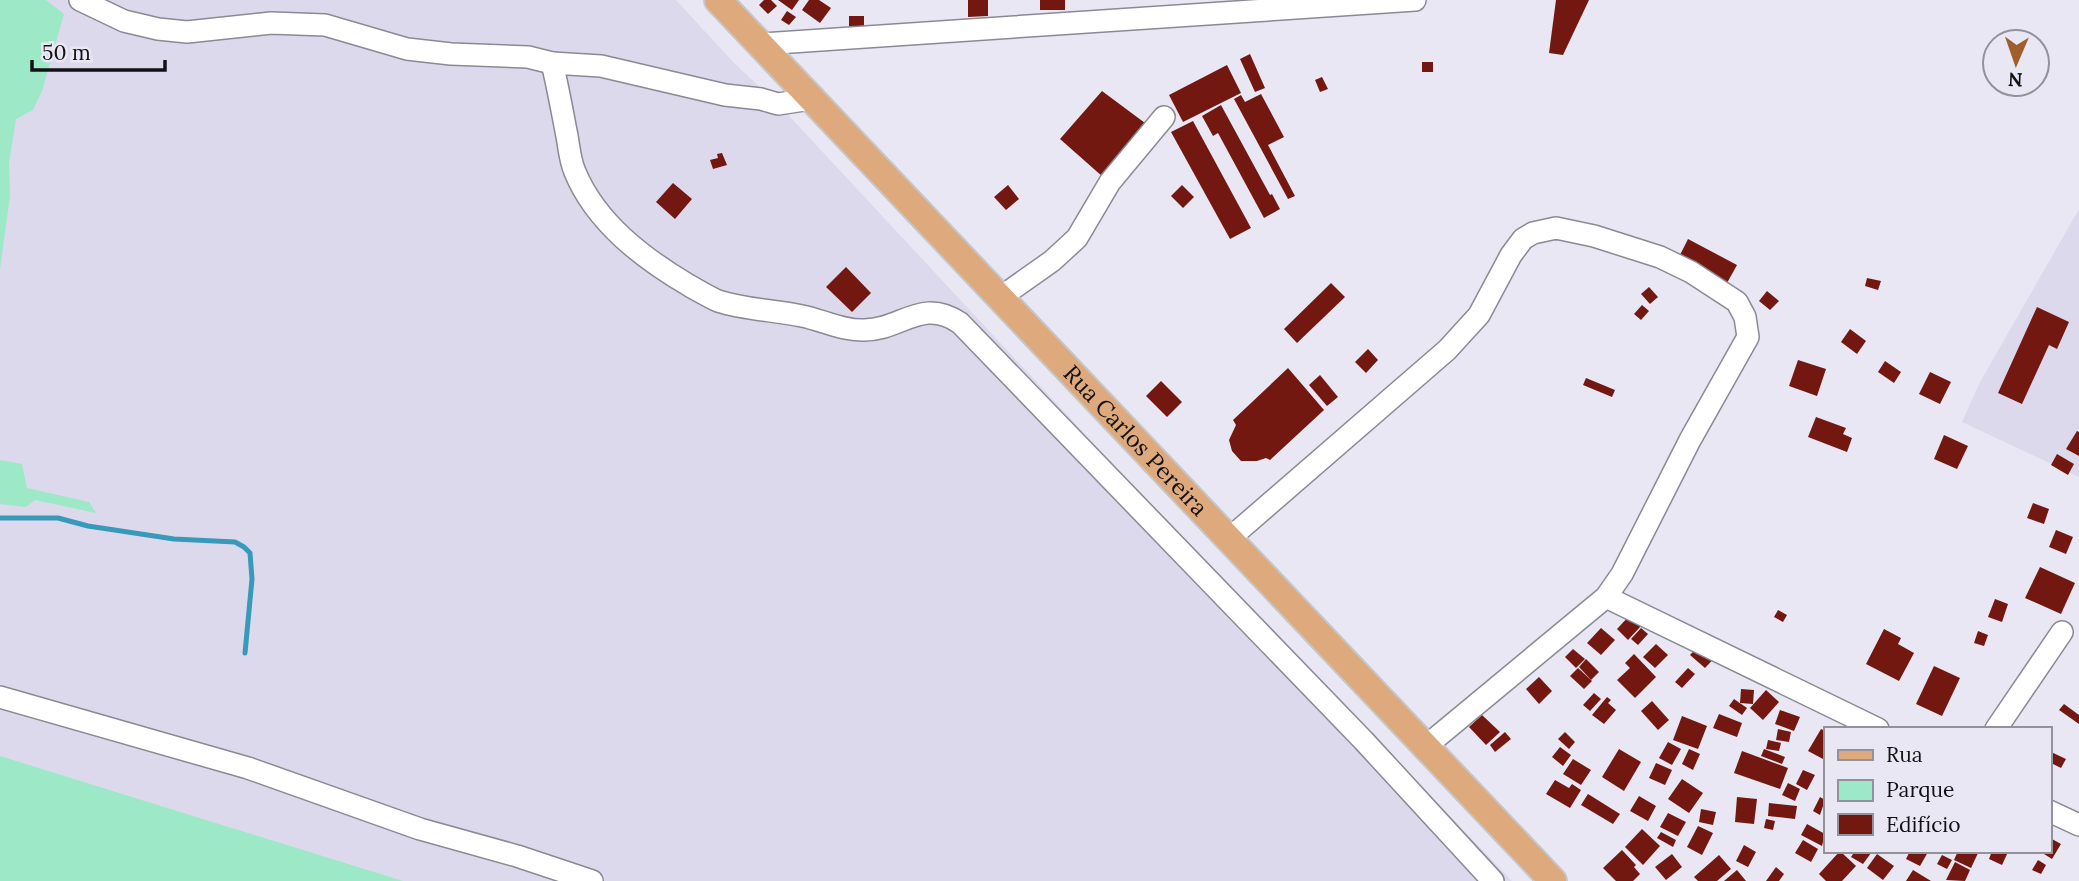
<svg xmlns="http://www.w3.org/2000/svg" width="2079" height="881" font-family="Lora,serif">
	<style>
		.built { fill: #ddd9ec }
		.green { fill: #9de8c6 }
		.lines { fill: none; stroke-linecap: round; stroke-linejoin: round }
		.stream { stroke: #3999ba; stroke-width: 5 }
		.building { fill: #731811 }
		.minor-casing { stroke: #8b8993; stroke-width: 24 }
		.major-casing { stroke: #c6c6c7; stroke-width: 30 }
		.minor { stroke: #fff; stroke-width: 21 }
		.major { stroke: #dda97d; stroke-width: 26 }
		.labels { text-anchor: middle; stroke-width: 7; stroke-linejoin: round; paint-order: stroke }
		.street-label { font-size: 23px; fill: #121115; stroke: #e9e7f3 }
	</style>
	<rect width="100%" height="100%" fill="#e9e7f3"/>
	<g class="built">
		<path d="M0,0H676L734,63L778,104L1099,449L1512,881H0Z"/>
		<path d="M2079,209V477L1962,422L1980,382Z"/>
	</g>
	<g class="green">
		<path d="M0,0H46L64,14L42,91L33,110L16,119L9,163L10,196L0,269Z"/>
		<path d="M0,460L22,464L27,488L89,502L96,513L35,500L26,507L0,504Z"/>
		<path d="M0,756L403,881H0Z"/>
	</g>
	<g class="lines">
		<path class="stream" d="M0,518H58L88,526L174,539L235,542L244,547L250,553L252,579L245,653"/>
	</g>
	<g class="building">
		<path d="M764,0H771L777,6L768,14L759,5Z"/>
		<path d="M778,0H799L792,10Z"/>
		<path d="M809,0H819L831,8L820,23L802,10Z"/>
		<path d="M968,0H988V16L968,17Z"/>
		<rect x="1040" y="0" width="25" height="10"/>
		<path d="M1556,0H1589L1563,55L1549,53Z"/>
		<path d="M787,11L796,17L789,25L781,20Z"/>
		<rect x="849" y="16" width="15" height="10"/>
		<path d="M1250,54L1265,88L1255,92L1240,59Z"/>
		<rect x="1422" y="62" width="11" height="10"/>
		<path d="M1227,65L1241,93L1183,122L1169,95Z"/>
		<path d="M1322,77L1328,89L1320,92L1315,80Z"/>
		<path d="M1102,91L1149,126L1103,177L1060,139Z"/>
		<path d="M1261,94L1284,137L1268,145L1295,196L1288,199L1234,99L1241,95L1245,102Z"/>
		<path d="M1221,105L1270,195L1272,194L1280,209L1264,218L1218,133L1213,136L1202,116Z"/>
		<path d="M1193,121L1251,228L1230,239L1171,132Z"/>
		<path d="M722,153L727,165L713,169L710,160L718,158L717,154Z"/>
		<path d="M673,183L692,199L675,219L656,202Z"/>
		<path d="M1008,185L1019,199L1006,210L994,197Z"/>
		<path d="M1182,185L1194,197L1183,208L1171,196Z"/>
		<path d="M1688,239L1737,265L1727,283L1679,257Z"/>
		<path d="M846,267L871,293L852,312L826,287Z"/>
		<path d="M1867,278L1881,281L1878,290L1865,286Z"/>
		<path d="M1331,283L1345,297L1297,343L1284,329Z"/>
		<path d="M1649,287L1658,297L1650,304L1641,294Z"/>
		<path d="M1767,291L1779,301L1770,310L1759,301Z"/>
		<path d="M1642,305L1649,311L1641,320L1634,314Z"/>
		<path d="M2037,307L2069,322L2057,349L2049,345L2022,404L1998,393Z"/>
		<path d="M1850,329L1866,341L1857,354L1841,342Z"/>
		<path d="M1368,349L1378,360L1366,373L1355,362Z"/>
		<path d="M1798,360L1826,369L1817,396L1789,386Z"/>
		<path d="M1885,361L1901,372L1894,383L1878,372Z"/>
		<path d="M1288,368L1324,410L1270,460L1266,458L1257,461H1241L1232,451L1229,440L1236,425L1233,420Z"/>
		<path d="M1930,372L1951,382L1940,404L1919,394Z"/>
		<path d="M1320,375L1338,397L1327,406L1309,385Z"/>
		<path d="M1586,378L1615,390L1612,397L1583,385Z"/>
		<path d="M1161,381L1182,402L1167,417L1146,396Z"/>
		<path d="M1816,417L1846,428L1843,434L1852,438L1847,452L1808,437Z"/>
		<path d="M2077,431L2079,432V456L2066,449Z"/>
		<path d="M1944,435L1968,446L1957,469L1934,459Z"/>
		<path d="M2057,454L2074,464L2068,475L2051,465Z"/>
		<path d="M2033,503L2049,509L2044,524L2027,518Z"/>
		<path d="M2056,530L2073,537L2066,554L2049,547Z"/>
		<path d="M2040,567L2075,583L2061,614L2025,598Z"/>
		<path d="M1995,599L2008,604L2002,622L1988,617Z"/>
		<path d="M1778,610L1787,615L1783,622L1774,617Z"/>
		<path d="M1630,615L1641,626L1628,640L1617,629Z"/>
		<path d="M1601,628L1615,640L1601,655L1587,643Z"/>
		<path d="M1641,628L1648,634L1638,645L1631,639Z"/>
		<path d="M1884,629L1901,638L1898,644L1914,653L1899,681L1866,664Z"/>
		<path d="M1978,631L1988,635L1984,646L1974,643Z"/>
		<path d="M1705,639L1719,653L1705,668L1690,655Z"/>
		<path d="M1656,644L1668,655L1655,668L1643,657Z"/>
		<path d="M1573,649L1585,659L1576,668L1565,657Z"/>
		<path d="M1634,654L1656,677L1635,698L1617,680L1630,668L1625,663Z"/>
		<path d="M1586,659L1599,672L1591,680L1579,667Z"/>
		<path d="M1934,666L1960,678L1942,716L1916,704Z"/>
		<path d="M1578,668L1592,681L1584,689L1570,676Z"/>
		<path d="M1688,668L1695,674L1682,688L1675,682Z"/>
		<path d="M1539,677L1552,691L1539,704L1526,689Z"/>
		<path d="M1741,689L1754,690L1753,704L1740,703Z"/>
		<path d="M1766,690L1779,702L1763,720L1750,708Z"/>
		<path d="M1594,693L1601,699L1590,711L1583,705Z"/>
		<path d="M1607,697L1611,700L1608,703L1616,710L1604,724L1592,715Z"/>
		<path d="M1734,699L1747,708L1742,715L1729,706Z"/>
		<path d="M1652,701L1669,720L1658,730L1641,711Z"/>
		<path d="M2064,704L2079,715V724L2059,710Z"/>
		<path d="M1780,710L1800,717L1794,731L1775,724Z"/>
		<path d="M1719,714L1742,723L1737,737L1713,728Z"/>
		<path d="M1482,715L1500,732L1486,745L1469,727Z"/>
		<path d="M1682,716L1707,726L1698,749L1673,740Z"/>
		<path d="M1778,729L1791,732L1789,742L1776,740Z"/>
		<path d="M1821,729L1825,731V755L1823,759L1808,751Z"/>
		<path d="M1505,732L1511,739L1495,752L1490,745Z"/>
		<path d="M1565,732L1575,742L1569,749L1558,739Z"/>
		<path d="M1768,740L1781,743L1779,751L1766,749Z"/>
		<path d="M1668,742L1681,749L1672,765L1659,758Z"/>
		<path d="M1560,747L1571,755L1563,766L1552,757Z"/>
		<path d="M1619,749L1641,762L1624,791L1602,777Z"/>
		<path d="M1689,749L1700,754L1693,770L1682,764Z"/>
		<path d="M1764,749L1785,757L1782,764L1761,756Z"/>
		<path d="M1742,751L1788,768L1780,789L1734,773Z"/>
		<path d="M2049,751L2066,759L2061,768L2049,762Z"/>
		<path d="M1573,759L1591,770L1581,785L1563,774Z"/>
		<path d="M1656,763L1672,770L1665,785L1649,778Z"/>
		<path d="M1803,770L1815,775L1807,790L1796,784Z"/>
		<path d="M1682,779L1703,793L1689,813L1668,799Z"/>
		<path d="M1555,780L1569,788L1572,784L1581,790L1570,808L1546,794Z"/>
		<path d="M1788,783L1800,789L1795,801L1782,795Z"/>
		<path d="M1588,794L1620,814L1613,824L1581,805Z"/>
		<path d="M1639,796L1656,806L1648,821L1630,811Z"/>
		<path d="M1737,797L1757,799L1754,824L1735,822Z"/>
		<path d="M1820,797L1825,800L1820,815L1813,811Z"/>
		<path d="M1769,803L1797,806L1795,819L1768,816Z"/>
		<path d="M1701,809L1716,812L1713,825L1699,822Z"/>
		<path d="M1668,813L1686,822L1678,836L1660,827Z"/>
		<path d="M1766,819L1775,821L1773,830L1764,828Z"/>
		<path d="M1807,824L1825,834L1822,846L1801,835Z"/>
		<path d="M1698,826L1713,833L1702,855L1687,847Z"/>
		<path d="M1642,829L1660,846L1643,865L1625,847Z"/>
		<path d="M1661,832L1676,840L1673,847L1657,838Z"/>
		<path d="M2052,839L2061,844L2052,859L2044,854L2045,851H2049Z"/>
		<path d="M1803,840L1818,849L1811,862L1795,853Z"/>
		<path d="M1744,845L1756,852L1748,867L1736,861Z"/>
		<path d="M1622,850L1636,865L1634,867L1640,874L1633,881H1616L1603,868Z"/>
		<path d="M1840,851L1856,866L1842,881H1826L1819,874Z"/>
		<path d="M1855,851H1869L1871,853L1863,864L1851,857Z"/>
		<path d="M1910,851L1928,852L1920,866L1906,859Z"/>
		<path d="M1958,851H1979L1971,868L1954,860Z"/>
		<path d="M1992,851L2008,852L2002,865L1989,859Z"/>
		<path d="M1672,854L1682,867L1666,880L1655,867Z"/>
		<path d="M1877,854L1894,866L1883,880L1867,868Z"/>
		<path d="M1719,855L1731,869L1717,881H1698L1694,877Z"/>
		<path d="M1942,855L1952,860L1947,869L1937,864Z"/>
		<path d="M2038,860L2046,865L2041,874L2032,870Z"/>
		<path d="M1955,862L1970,870L1965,881L1946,880Z"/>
		<path d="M1776,867L1784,874L1779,881H1766Z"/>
		<path d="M1737,870L1746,881H1724Z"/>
		<path d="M1913,870L1931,881H1906Z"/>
	</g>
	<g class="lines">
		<g class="minor-casing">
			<g id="minor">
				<path d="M80,0L124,21L158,29L187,32L271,23L325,25L407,49L451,54L528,57L552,63"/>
				<path d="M761,44L1415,0"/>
				<path d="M811,99L778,104L761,99L725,95L601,66L552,63C558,87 562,111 567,136C569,147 570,161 575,172C596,223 644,259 690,286C699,291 709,297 718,301C746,310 774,310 802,316C822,320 843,331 864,330C901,330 922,297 960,323L1364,741L1493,881"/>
				<path d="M1001,297L1052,261L1077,238L1110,182L1164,117"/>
				<path d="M1230,538L1447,350L1479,315L1511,255L1523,239L1533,233L1556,228L1594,236L1660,257L1691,272L1737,302L1745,317L1748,337L1690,440L1622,574L1606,597L1425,747"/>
				<path d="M1606,597L1878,729"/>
				<path d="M0,697L248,768L420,829L517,856L592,881"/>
				<path d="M1996,729L2062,632"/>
				<path d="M2049,811L2079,825"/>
			</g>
		</g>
		<g class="major-casing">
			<g id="major">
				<path id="s1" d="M718,0L1553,881"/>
			</g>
		</g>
		<use href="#minor" class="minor"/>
		<use href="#major" class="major"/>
	</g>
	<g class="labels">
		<g class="street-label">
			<text dy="8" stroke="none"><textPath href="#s1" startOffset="607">Rua Carlos Pereira</textPath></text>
		</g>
	</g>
	<rect x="1824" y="727" width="228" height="126" fill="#e9e7f3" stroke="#93919a" stroke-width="2"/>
	<rect x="1838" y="750" width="35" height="10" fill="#dda97d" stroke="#93919a" stroke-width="2"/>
	<text x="1886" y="762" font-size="21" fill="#121115">Rua</text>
	<rect x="1838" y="780" width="35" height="21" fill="#9de8c6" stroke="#93919a" stroke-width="2"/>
	<text x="1886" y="797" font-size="21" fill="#121115">Parque</text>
	<rect x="1838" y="814" width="35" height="21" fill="#731811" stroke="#93919a" stroke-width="2"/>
	<text x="1886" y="832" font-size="21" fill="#121115">Edifício</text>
	<g transform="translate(2016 63) rotate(182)"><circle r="33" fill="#e9e7f3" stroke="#93919a" stroke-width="2"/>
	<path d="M0-5L12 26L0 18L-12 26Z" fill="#a05e2c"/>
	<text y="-10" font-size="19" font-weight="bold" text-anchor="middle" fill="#121115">N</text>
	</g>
	<path d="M32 60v10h133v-10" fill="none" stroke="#121115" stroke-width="3.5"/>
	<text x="42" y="60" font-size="21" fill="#121115" stroke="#e9e7f3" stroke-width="5" paint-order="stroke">50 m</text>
</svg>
